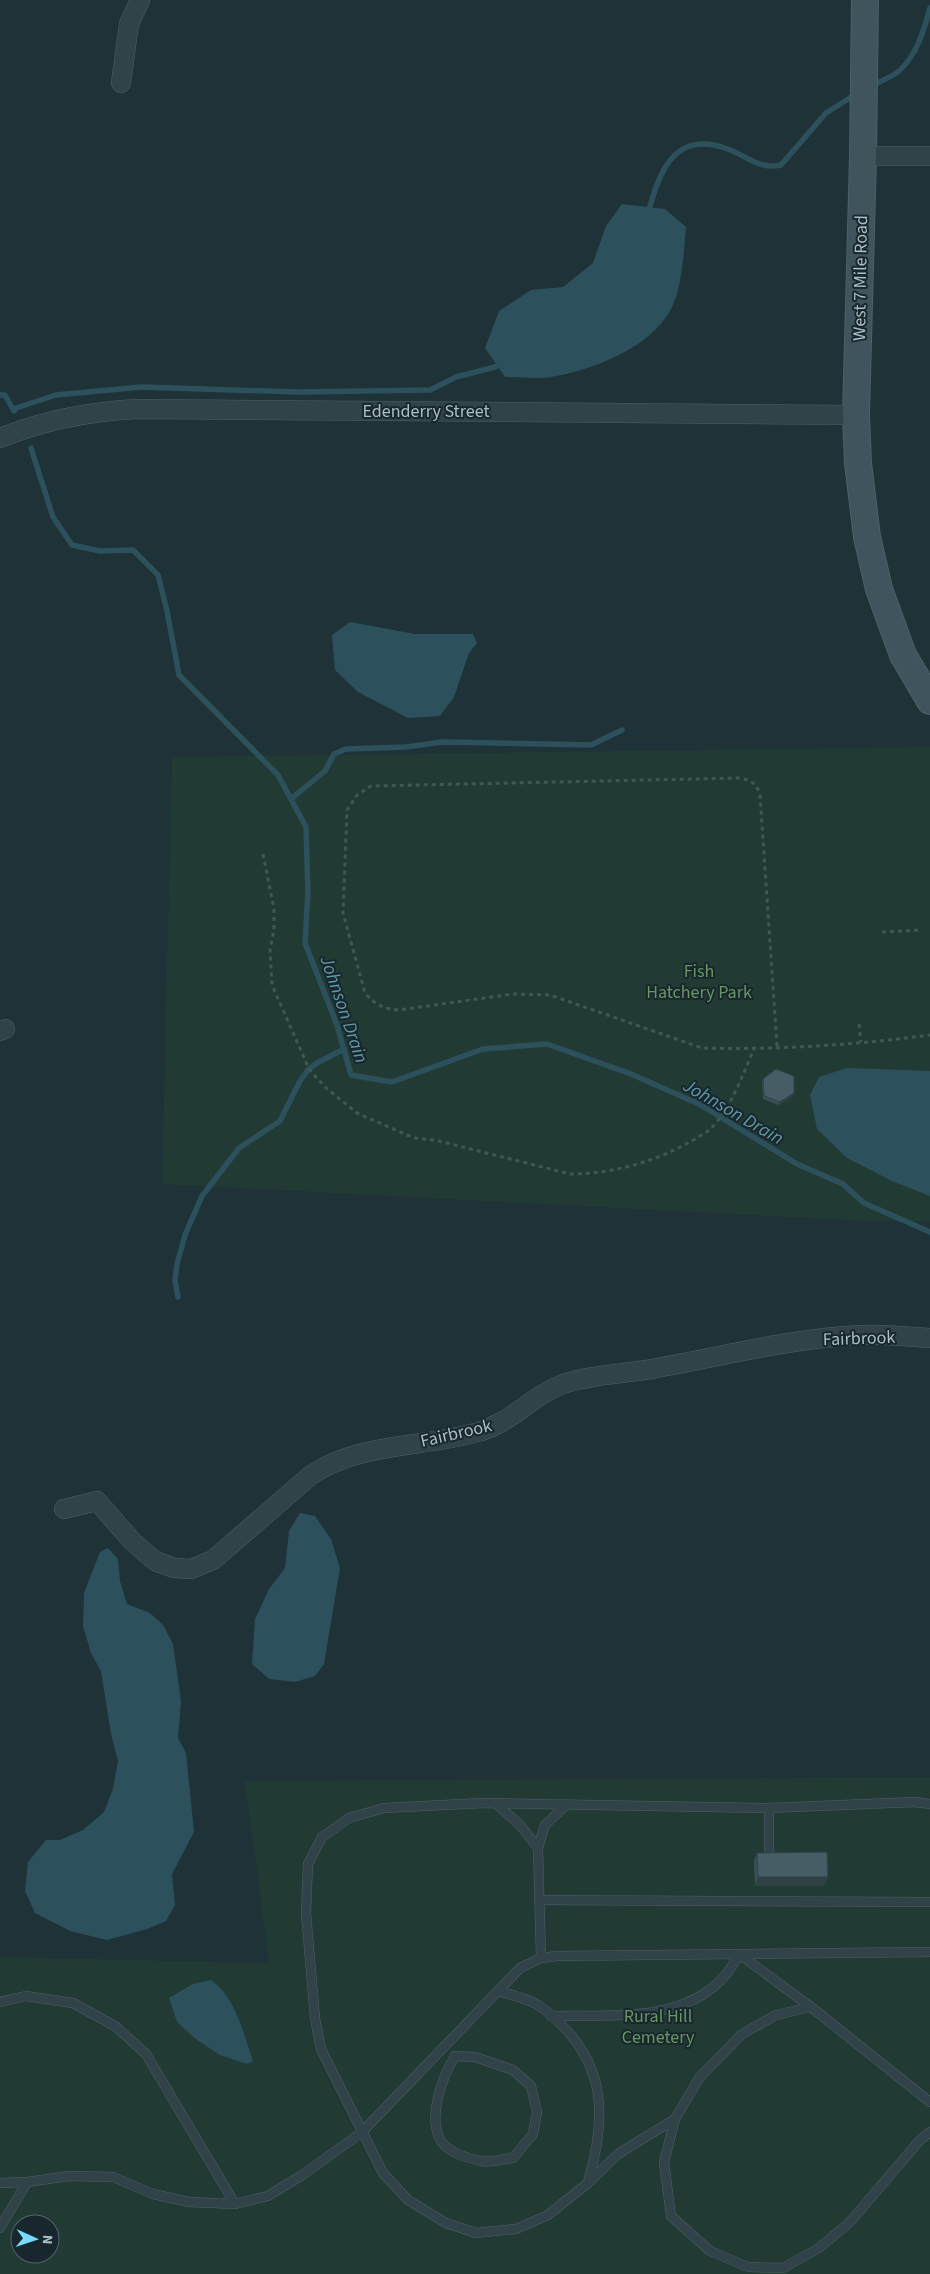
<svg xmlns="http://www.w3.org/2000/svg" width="930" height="2274" font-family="'Source Sans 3',sans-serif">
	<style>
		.green { fill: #213b34; fill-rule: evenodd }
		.water { fill: #2c515d }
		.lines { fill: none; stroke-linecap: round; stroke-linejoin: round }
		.stream { stroke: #2c515d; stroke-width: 5.5 }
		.lane-casing { stroke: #4f6067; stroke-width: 10 }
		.street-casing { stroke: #4f6067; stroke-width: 20 }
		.secondary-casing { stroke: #4f6067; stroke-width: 28 }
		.path { stroke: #3f5852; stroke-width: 3; stroke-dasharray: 4 4; stroke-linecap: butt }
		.lane { stroke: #314348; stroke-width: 9 }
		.street { stroke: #314348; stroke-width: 19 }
		.secondary { stroke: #3f545c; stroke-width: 26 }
		.wall { fill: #3b5056 }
		.shaded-wall { fill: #304146 }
		.building { fill: #455d64; stroke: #304146 }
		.labels { text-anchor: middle; stroke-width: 4; stroke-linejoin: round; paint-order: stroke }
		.street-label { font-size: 18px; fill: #abbec6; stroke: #17272d }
		.park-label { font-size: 18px; fill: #689761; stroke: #17272d }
		.water-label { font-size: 19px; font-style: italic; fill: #6198a8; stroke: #17272d }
	</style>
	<rect width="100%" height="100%" fill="#1e3238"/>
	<g class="green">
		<path d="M930,747V1221H866L162,1184L172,757Z"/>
		<path d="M930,1777V2274H0V1957L269,1963L245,1781ZM20,2224H50V2254H20Z"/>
	</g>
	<g class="water">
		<path d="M622,204L665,209L686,227C684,249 682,290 671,309C651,348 592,370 551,377C537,379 520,377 505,377L485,348L499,311L531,290L563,287L593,263L606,226Z"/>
		<path d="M350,622L415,634H473L477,643L469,653L454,697L440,716L408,718L358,692L335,670L332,635Z"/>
		<path d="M847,1068L930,1071V1196L892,1181L847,1158L817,1129L810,1095L819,1077Z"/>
		<path d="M300,1513L315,1516L331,1539L340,1568L324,1664L315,1676L295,1682L269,1679L252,1664L255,1619L269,1589L285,1568L289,1531Z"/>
		<path d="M108,1548L118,1559L120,1581L127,1604L150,1613L163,1625L173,1644L181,1701L178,1738L186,1753L194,1832L172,1874L175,1905L166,1921L147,1929L107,1940L70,1931L35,1913L25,1891L28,1862L46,1840H60L83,1830L104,1812L113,1789L118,1761L111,1734L101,1671L91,1653L83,1626L84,1593L100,1552Z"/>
		<path d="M211,1980C236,1998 243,2033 253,2061L247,2064L220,2055L196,2039L177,2022L169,1998L193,1984Z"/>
	</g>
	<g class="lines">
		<g class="stream">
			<path d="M871,86C880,81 892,77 899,71C917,55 924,30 930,8"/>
			<path d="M648,214C659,172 674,129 728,149C747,156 759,170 781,165L826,113L856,94"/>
			<path d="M0,395H5L14,411"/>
			<path d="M13,409L56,395L141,387L298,392L430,390L456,377L495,367L503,363"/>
			<path d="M31,448L53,517L72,545L100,551L133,550L158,575L167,611L179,675L278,775L306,827L308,892L305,943L337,1025L351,1075L392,1082L483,1049L547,1044L631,1074L699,1104L797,1164L843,1184L864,1203L930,1232"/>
			<path d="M291,799L325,771L334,754L346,749L406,747L442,742L591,745L622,730"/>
			<path d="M178,1297L175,1280L177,1264L185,1235L202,1196L239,1148L280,1121L300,1081L308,1070L317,1063L344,1049"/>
		</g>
		<g class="lane-casing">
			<g id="lane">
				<path d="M495,1803L520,1825L538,1848"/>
				<path d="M769,1855V1808"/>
				<path d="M539,1900L930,1902"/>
				<path d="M541,1958L538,1848L545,1825L566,1805"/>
				<path d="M498,1991C512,1995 530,1999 541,2007C605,2055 609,2111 588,2182"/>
				<path d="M0,2002L26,1996L73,2003L115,2026L146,2054L235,2204"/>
				<path d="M811,2007L776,2015L742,2034L699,2078L675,2119L664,2162L671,2216L710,2251L748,2267L783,2268L819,2248L850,2222L920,2140L930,2132"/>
				<path d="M551,2016C618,2014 704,2026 739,1954L811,2007L930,2102"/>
				<path d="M455,2056L475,2057L513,2070L531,2086L537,2112L533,2134L513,2158C503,2159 491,2163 482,2161C469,2159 449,2153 441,2141C427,2117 442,2078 455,2056Z"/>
				<path d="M675,2119L618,2154L588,2183L548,2215L516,2229L476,2233L446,2223L408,2200L383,2173L321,2049L315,2018L306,1913L308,1864L322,1837L349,1818L384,1808L483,1803L769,1808L915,1802L930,1804"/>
				<path d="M0,2183L27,2182L69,2176L113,2177L153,2194L189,2202L235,2204L268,2196L304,2174L362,2132L520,1968L541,1958L557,1956L930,1952"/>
				<path d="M0,2228L27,2182"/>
			</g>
		</g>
		<g class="street-casing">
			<g id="street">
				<path d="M121,83L129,24L140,0"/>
				<path d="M863,156H930"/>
				<path d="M0,438C45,420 91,411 139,409L856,415"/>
				<path d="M0,1031L5,1029"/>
				<path d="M64,1509L97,1501L132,1541L155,1561L174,1568L191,1569L213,1560L311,1475C361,1442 422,1448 478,1432C513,1422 531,1396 563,1384C593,1374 626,1374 657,1368C724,1356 793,1338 862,1335C884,1334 908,1337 930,1338"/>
			</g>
		</g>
		<g class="secondary-casing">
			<path id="secondary" d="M865,0L863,156L856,415L858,463L867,537L879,589L903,655L930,701"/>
		</g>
		<g class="path">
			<path d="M263,854L274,909V930L270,950L272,985L309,1069L325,1087L357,1113L414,1138L435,1140L570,1174C613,1174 658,1161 695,1139C700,1135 707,1133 711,1128C729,1113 745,1069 755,1047"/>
			<path d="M882,932L920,930"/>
			<path d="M859,1024L861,1042"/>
			<path d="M777,1046L760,795C757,784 752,781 741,778L371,786L357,795L347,810L343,913L365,993C375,1005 384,1009 399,1010L513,994L550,995L702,1048C776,1050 856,1045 930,1035"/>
		</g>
		<use href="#lane" class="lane"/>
		<use href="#street" class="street"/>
		<use href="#secondary" class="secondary"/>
	</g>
	<g class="wall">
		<path d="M763,1079L793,1096L779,1105L763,1099L762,1082Z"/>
		<path d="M757,1853L824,1886H755L754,1861Z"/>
	</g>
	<g class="shaded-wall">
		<path d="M794,1093L793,1096L779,1105L780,1102Z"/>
		<path d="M758,1877H828L824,1886H755Z"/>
	</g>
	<g class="building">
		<path d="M776,1069L794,1076V1093L780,1102L764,1096L763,1079Z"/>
		<path d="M827,1852L828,1877H758L757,1853Z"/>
	</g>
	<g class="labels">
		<g class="street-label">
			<text transform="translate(860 278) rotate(-89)" y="6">West 7 Mile Road</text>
			<text x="426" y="417">Edenderry Street</text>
			<text transform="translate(859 1338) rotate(-2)" y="6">Fairbrook</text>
			<text transform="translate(456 1433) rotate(-13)" y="6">Fairbrook</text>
		</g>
		<g class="park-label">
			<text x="699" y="977">Fish<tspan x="699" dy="21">Hatchery Park</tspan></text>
			<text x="658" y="2022">Rural Hill<tspan x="658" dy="21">Cemetery</tspan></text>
		</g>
		<g class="water-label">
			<text transform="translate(345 1009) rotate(71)" y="7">Johnson Drain</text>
			<text transform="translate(734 1111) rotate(30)" y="7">Johnson Drain</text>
		</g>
	</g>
	<g transform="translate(35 2239) rotate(93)"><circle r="24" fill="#17272d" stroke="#52636a"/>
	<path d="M0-4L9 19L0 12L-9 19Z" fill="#77daff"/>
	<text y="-8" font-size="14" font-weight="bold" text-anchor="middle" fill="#abbec6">N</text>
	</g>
</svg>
